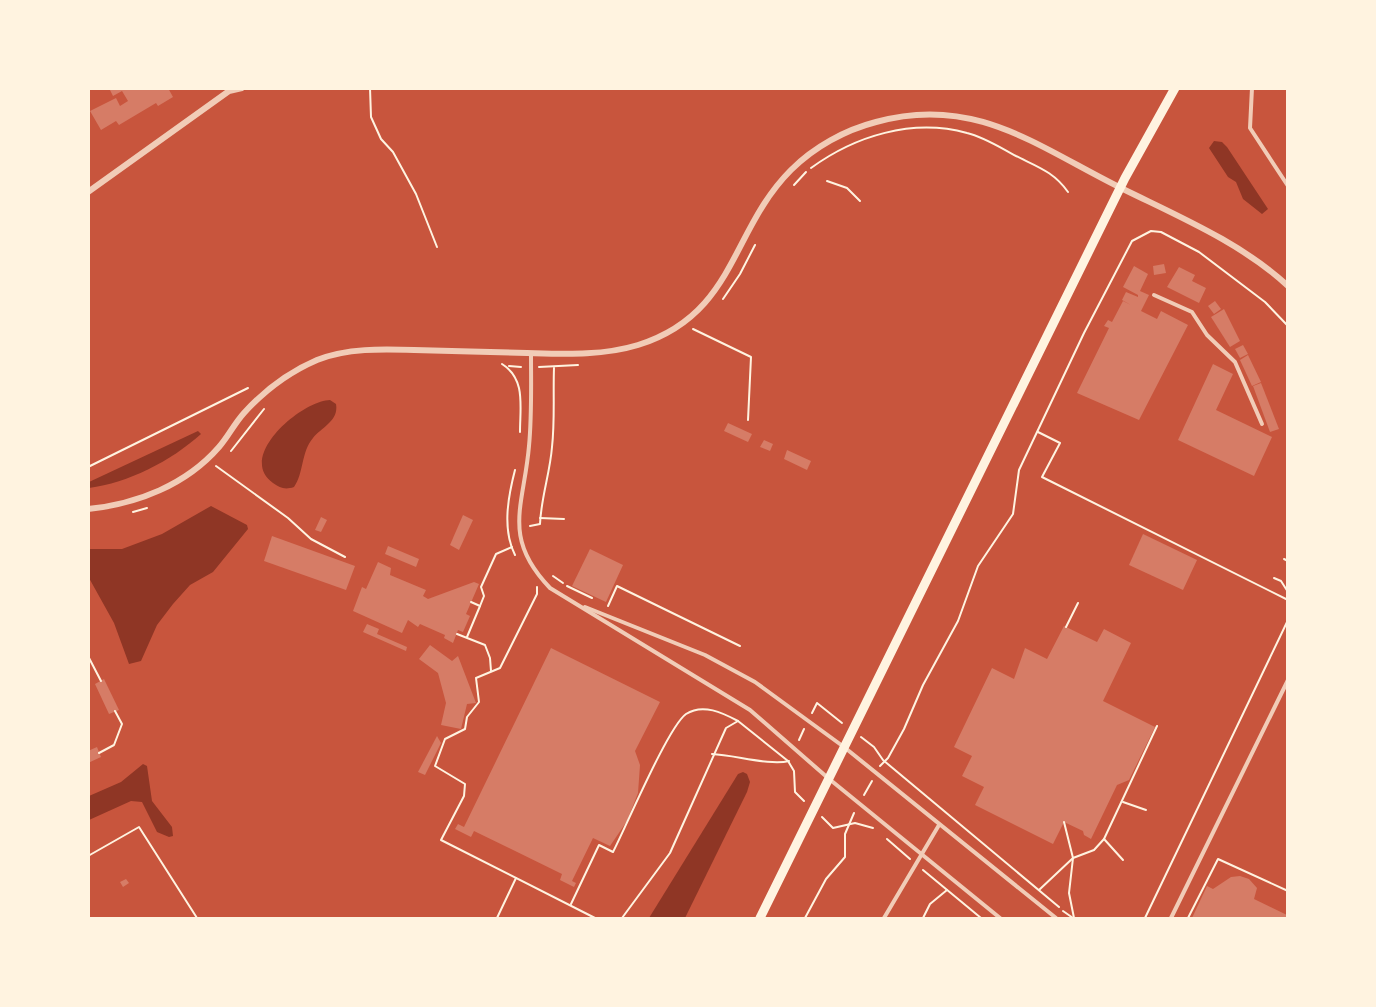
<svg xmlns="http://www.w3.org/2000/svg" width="1376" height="1007" font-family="'Times New Roman',serif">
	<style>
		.water { fill: #8f3625 }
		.building { fill: #d67c66 }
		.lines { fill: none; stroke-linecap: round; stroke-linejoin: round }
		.path { stroke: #fff3e0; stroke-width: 2 }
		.service { stroke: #f1ccb7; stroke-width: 4 }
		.minor { stroke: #f1ccb7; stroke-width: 6 }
		.secondary { stroke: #fff3e0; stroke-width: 9 }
	</style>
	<rect width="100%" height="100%" fill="#c8553d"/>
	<g class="water">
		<path d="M1214,141L1222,142L1227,147L1268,209L1262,214L1243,199L1236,182L1228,177L1209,148Z"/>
		<path d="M330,400L336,404C339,421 322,427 313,438C301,452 304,473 294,487C285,490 280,488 273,483C236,457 301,401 330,400Z"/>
		<path d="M198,431L201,434C171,461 128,483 89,488V482Z"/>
		<path d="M211,506L247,525L248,529L213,572L190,585L173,604L157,625L141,661L129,664L114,623L89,578V549H122L162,534Z"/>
		<path d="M143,764L147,766L152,801L172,827L173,836L169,837L157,832L142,802L131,801L89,820V796L121,782Z"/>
		<path d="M743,772L747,774L750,782L747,792L685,918H649L738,774Z"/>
	</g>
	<g class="building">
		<path d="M109,88H168L173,97L158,106L156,103L119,125L116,121L101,130L90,111L116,98L120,106L128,101L122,91L113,96Z"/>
		<path d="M1164,264L1166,273L1154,275L1153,266Z"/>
		<path d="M1134,266L1148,274L1140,291L1149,295L1141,311L1157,319L1161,311L1188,325L1139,420L1077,393L1109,328L1104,326L1108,320L1112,322L1123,301L1131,305L1122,300L1126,292L1138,297V295L1123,287Z"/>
		<path d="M1179,267L1195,275L1192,281L1206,288L1199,303L1167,287Z"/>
		<path d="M1215,301L1221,309L1214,314L1208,306Z"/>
		<path d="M1224,309L1240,341L1230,347L1211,317Z"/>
		<path d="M1243,345L1248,354L1240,358L1235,349Z"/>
		<path d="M1248,355L1261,382L1252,386L1240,360Z"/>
		<path d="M1213,364L1233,374L1216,410L1272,437L1254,476L1178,440Z"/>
		<path d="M1261,383L1279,429L1270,432L1253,386Z"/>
		<path d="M728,423L752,434L748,442L724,431Z"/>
		<path d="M764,440L773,444L770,451L760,447Z"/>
		<path d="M787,450L811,461L807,470L784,459Z"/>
		<path d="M463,515L473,520L459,550L450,545Z"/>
		<path d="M321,517L327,520L321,532L315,530Z"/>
		<path d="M1143,534L1197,560L1183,590L1129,565Z"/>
		<path d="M272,536L355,566L346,590L264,561Z"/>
		<path d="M388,546L419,559L416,567L385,554Z"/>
		<path d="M590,549L623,565L606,602L572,586Z"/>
		<path d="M378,562L391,568L390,575L426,590L423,596L428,599L474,582L479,584L466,614L470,616L463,632L458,630L453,643L444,638L445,635L420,624L418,627L408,620L402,633L353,611L362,587L366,589Z"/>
		<path d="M367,624L379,629L377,634L407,647L406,651L363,632Z"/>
		<path d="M1064,626L1097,642L1104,629L1131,643L1103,701L1155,727L1129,780L1117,785L1091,839L1084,835L1083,831L1064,822L1053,844L975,805L984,787L962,776L972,756L954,747L992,668L1014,679L1025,648L1047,659Z"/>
		<path d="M430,645L452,661L458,656L476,703L467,704L461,729L441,725L446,703L438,673L419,659Z"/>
		<path d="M551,648L660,702L635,751L640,765L638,793L627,821L610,846L593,838L572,881L576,883L574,887L560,880L562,874L474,831L471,837L455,829L458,824L464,827Z"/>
		<path d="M104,679L119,710L109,714L95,684Z"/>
		<path d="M437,736L441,743L425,775L418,772Z"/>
		<path d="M97,747L101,757L88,763V751Z"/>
		<path d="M1231,877L1240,876L1249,879L1257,888L1254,899L1287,915V918H1192L1207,886L1213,889Z"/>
		<path d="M126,879L129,883L123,887L120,882Z"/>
	</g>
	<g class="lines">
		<g class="path">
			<path d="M370,88L371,117L381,139L393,152L416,194L437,247"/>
			<path d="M811,168C855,136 912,118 967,133C984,137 1001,148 1016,156C1038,167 1054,172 1068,192"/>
			<path d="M827,181L847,188L860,201"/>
			<path d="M794,185L806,172"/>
			<path d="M723,299L740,274L755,245"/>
			<path d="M693,329L751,357L748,420"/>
			<path d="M502,364C526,379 520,406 520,432"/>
			<path d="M509,366L521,367"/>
			<path d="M539,367L578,365"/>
			<path d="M1038,432L1060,443L1042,477L1288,600"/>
			<path d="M231,451L264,409"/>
			<path d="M216,466L288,518L311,539L345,557"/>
			<path d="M88,467L248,388"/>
			<path d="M133,512L147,508"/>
			<path d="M540,518L564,519"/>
			<path d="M530,526L540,524C541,498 550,473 552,447C555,421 553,394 554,368"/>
			<path d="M515,555C502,529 508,497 515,470"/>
			<path d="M1284,559L1288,561"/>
			<path d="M553,576L563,583"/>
			<path d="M1274,578L1281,581L1288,592"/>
			<path d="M567,586L592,598"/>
			<path d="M537,587V594L500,668L476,678L479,702L467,717L465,729L445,739L435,766L465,784L464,796L441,840L595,918"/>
			<path d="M480,606L484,596L481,587L496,554L512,547"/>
			<path d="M608,606L617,586L740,646"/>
			<path d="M1066,627L1078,603"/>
			<path d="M457,634L485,645L490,658L491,671"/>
			<path d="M467,637L480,606L471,602"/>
			<path d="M88,656L101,681"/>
			<path d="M812,713L817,703L842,723"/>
			<path d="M861,737L874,747L883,760L1059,907"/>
			<path d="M799,740L804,729"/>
			<path d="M99,753L114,745L122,724L115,711"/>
			<path d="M712,754C735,755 770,766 789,761"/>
			<path d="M880,766L888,758L904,729L923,685L958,621L978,566L1013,514L1019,470L1084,333L1132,241L1151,231L1161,232L1199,252L1265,302L1288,326"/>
			<path d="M864,795L872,781"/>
			<path d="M1123,802L1146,810"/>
			<path d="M822,817L833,828L855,823L873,828"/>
			<path d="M1064,822L1073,858L1069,893L1074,918"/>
			<path d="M887,839L910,859"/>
			<path d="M1104,839L1123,860"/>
			<path d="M88,856L139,827L197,918"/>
			<path d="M923,870L981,918"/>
			<path d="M1039,890L1073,858L1094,850L1104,839L1157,726"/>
			<path d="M571,904L599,845L613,852C626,827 668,727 686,714C703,703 723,713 738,721"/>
			<path d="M1063,911L1073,918"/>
			<path d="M497,918L516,878"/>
			<path d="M622,918L670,853L726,728L738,721L788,761L794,771L795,792L804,801"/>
			<path d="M805,918L826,879L845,857V834L854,813"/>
			<path d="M923,918L930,904L947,890"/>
			<path d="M1145,918L1288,620"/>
			<path d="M1188,918L1218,859L1288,891"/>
		</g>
		<g class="service">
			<path d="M1252,88L1250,128L1288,186"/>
			<path d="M1154,295L1192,312L1207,335L1235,362L1262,424"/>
			<path d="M531,353C531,384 532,415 529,446C524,506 501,537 550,588L750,710L828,778L1000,918"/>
			<path d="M585,607L705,655L755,682L844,747L1056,918"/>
			<path d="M884,918L939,825"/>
			<path d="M1171,918L1288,680"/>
		</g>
		<g class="minor">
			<path d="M88,192L229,91L242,88"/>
			<path d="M88,509C137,504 186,485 219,447C228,437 234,424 244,413C264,391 289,372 317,360C347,348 382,349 414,350C452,351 489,352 527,353C564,354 602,356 638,345C736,314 730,231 791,170C814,147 845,130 876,122C976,94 1039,148 1125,190C1180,217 1243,244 1288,286"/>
		</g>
		<path class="secondary" d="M760,918L1125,178L1175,88"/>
	</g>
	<rect width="1376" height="1007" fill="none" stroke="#fff3e0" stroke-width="180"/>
</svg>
